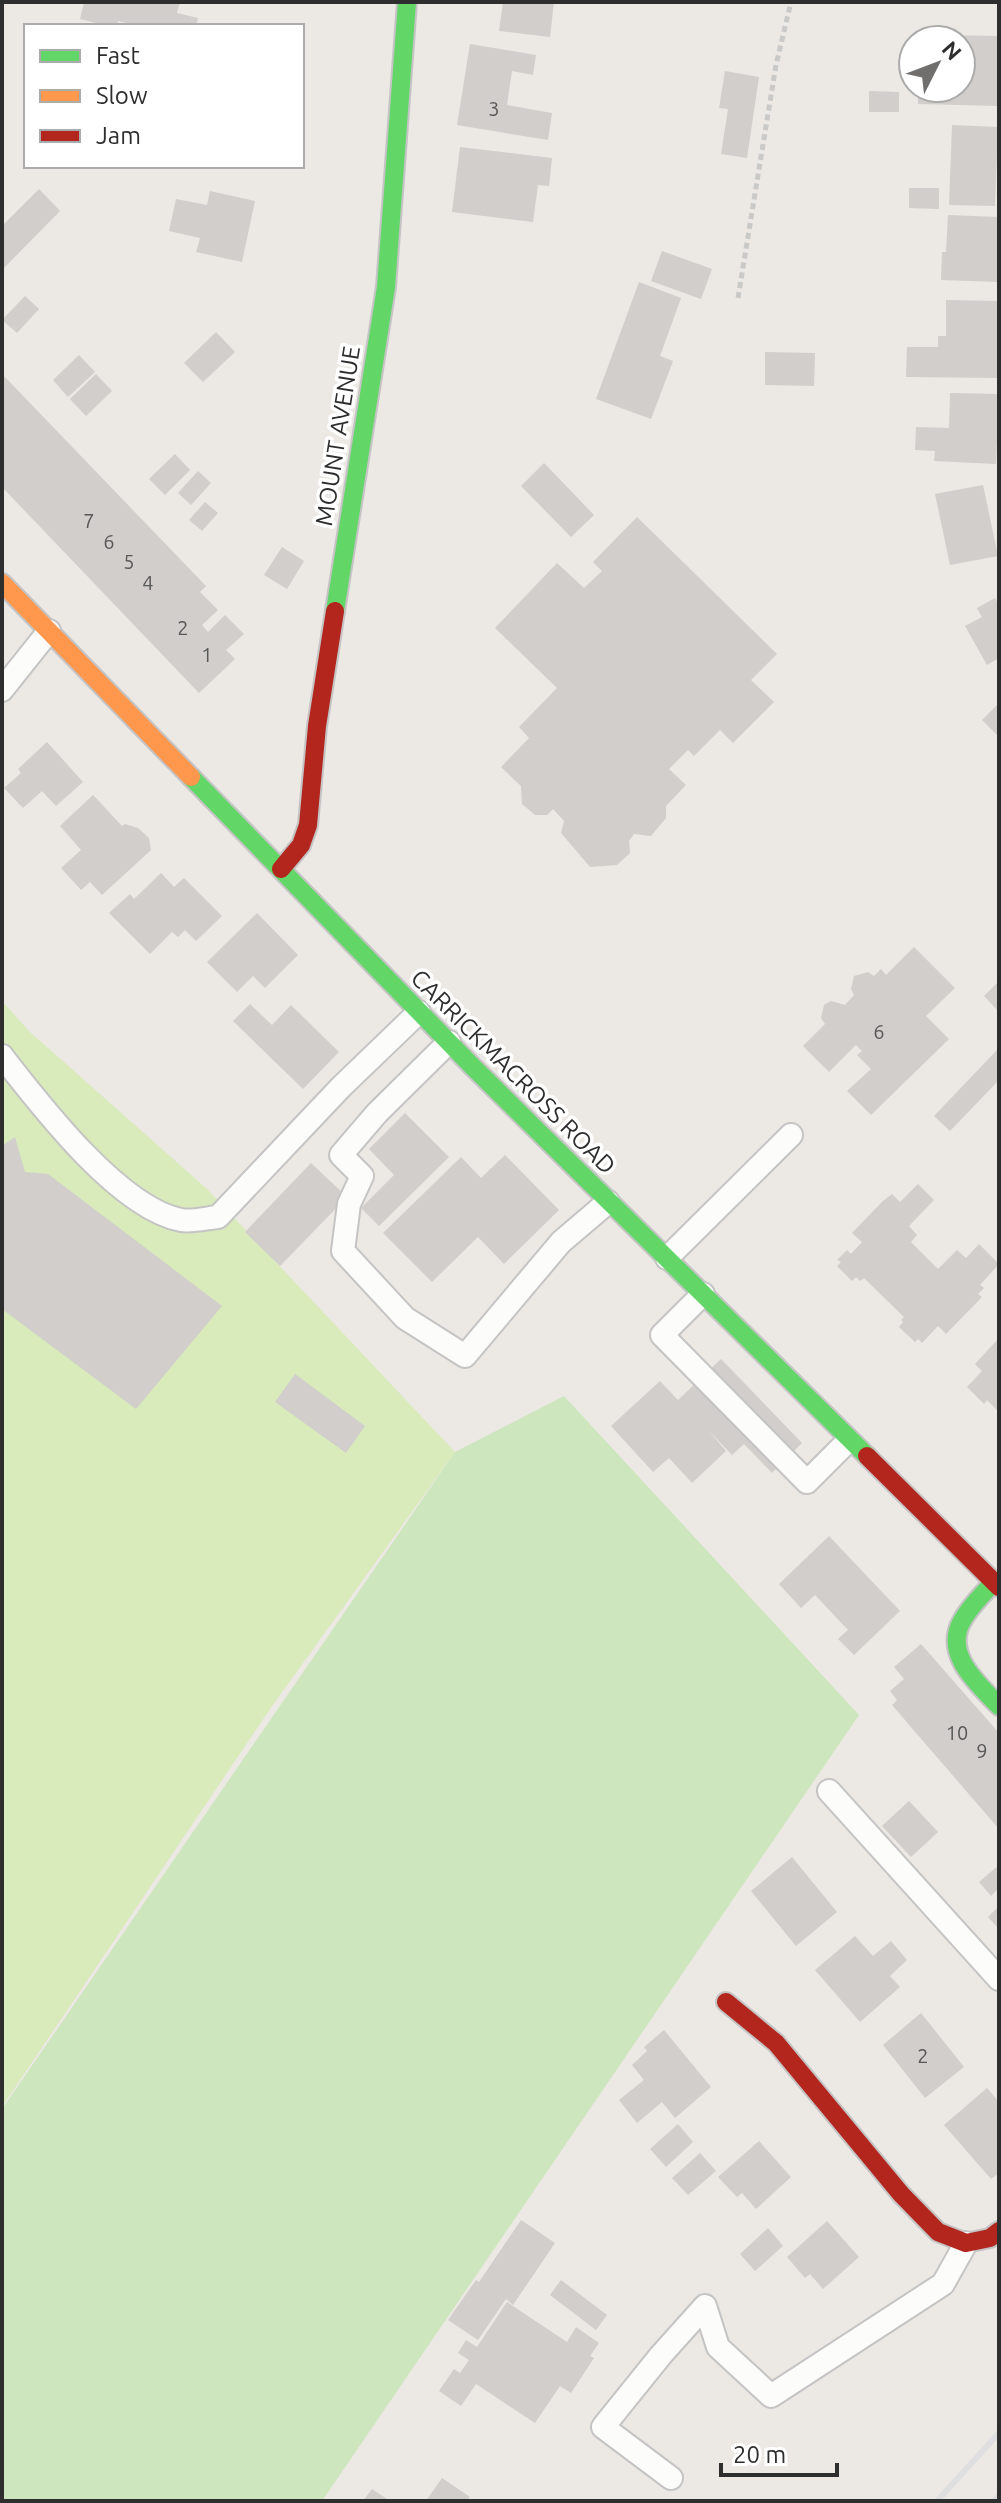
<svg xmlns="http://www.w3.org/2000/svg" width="1001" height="2503" font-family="Ubuntu,sans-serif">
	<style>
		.green { fill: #cee6be }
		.pitch { fill: #d9eabb }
		.building { fill: #d1cecb }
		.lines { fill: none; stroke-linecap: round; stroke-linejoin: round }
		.lane-casing { stroke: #c5c4c5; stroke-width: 26 }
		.fast-casing { stroke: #c5c4c5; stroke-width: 22 }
		.slow-casing { stroke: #c5c4c5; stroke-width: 22 }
		.jam-casing { stroke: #c5c4c5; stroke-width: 22 }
		.path { stroke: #c9c9c8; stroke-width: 5; stroke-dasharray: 6 4; stroke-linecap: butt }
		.lane { stroke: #fcfcfb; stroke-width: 22 }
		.fast { stroke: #63d668; stroke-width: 18 }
		.slow { stroke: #ff974d; stroke-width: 18 }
		.jam { stroke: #b3261e; stroke-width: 18 }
		.rail { stroke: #dfdfe1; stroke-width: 6 }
		.labels { text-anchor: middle; stroke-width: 7; stroke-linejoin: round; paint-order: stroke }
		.number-label { font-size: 20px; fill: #585857 }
		.street-label { font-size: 24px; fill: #2e2e2e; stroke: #fff }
	</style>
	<rect width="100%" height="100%" fill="#ece8e4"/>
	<path class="green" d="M564,1396L859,1715L322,2501H2V2109L455,1452Z"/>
	<path class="pitch" d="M2,1001L30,1032L207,1189L455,1452L270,1709L2,2107Z"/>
	<g class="building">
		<path d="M84,2H180L177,13L198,18L196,26H139L118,21L117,26H108L80,19Z"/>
		<path d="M503,2H554L550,37L499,31Z"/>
		<path d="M943,35L998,36L999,106L918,104V88H961V40H943Z"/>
		<path d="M470,44L536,55L533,75L512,71L507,105L552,113L548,140L457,125Z"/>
		<path d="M725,71L759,77L747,158L721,154L728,109L719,108Z"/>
		<path d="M869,91L899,92V112H869Z"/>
		<path d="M952,125L998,127L995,206L949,205Z"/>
		<path d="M460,147L552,158L549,186L538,185L533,222L452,212Z"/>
		<path d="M909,188H939V209L909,208Z"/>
		<path d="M39,189L60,211L2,270V226Z"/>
		<path d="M210,191L255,201L242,262L196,252L200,238L169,231L176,199L207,205Z"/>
		<path d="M948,215L999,217V282L941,280L942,252H946Z"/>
		<path d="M662,251L712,269L701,299L651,281Z"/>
		<path d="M639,282L681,298L660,356L673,361L651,419L596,399Z"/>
		<path d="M25,296L39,309L17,333L2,320Z"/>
		<path d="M946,300L999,301L997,378L906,377L907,347H938V336H946Z"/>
		<path d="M216,332L235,352L203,382L184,363Z"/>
		<path d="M765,352L815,353L814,386L765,385Z"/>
		<path d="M79,355L95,372L68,397L53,380Z"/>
		<path d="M2,374L206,586L200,592L218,610L202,625L208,632L225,615L244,634L226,650L235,659L199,693L2,487Z"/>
		<path d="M96,374L112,391L86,416L70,399Z"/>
		<path d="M950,393L999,394L996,464L934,461L935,451L915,450L916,427L949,428Z"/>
		<path d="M175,454L190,470L165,495L149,479Z"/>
		<path d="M544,463L594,515L571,537L521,486Z"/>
		<path d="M198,471L211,483L191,505L178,493Z"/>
		<path d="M983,485L998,556L950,565L935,494Z"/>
		<path d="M205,502L218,513L202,531L189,520Z"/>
		<path d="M637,517L777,654L751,680L774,702L733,743L720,730L694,756L688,750L669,769L686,785L666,806V818L651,836L634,834L629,841L630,853L617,865L590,867L561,833L564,821L553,809L547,815H535L522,804L521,786L501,767L529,738L519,727L557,688L495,628L557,563L584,588L602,571L593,562Z"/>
		<path d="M282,547L304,561L287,589L264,575Z"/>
		<path d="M995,598L999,605V658L987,665L965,626L982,617L977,608Z"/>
		<path d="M999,703V737L982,720Z"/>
		<path d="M47,742L83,782L56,806L42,791L23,808L4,788L21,773L18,769Z"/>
		<path d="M93,795L122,826L125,824L138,828L149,838L151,850L102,895L90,882L81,890L61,868L81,850L60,826Z"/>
		<path d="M161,873L174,887L184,878L222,916L196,941L185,930L178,937L172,932L150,954L109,913L130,894L134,899Z"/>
		<path d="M257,913L298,955L265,988L253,976L237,992L207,962Z"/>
		<path d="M914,947L955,988L926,1016L949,1039L871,1115L847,1091L871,1069L857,1055L862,1051L856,1045L829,1072L803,1046L825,1024L821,1018L824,1005L831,1001L845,1005L854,995L851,989L854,976L868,972L874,976L881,969L886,975Z"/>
		<path d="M999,981V1012L984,996Z"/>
		<path d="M250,1004L272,1025L291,1005L339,1052L303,1089L233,1021Z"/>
		<path d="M997,1050L999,1080L950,1131L934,1116Z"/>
		<path d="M405,1113L449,1157L379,1226L361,1208L394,1175L369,1149Z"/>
		<path d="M15,1137L25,1172L48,1174L222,1306L136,1409L2,1309V1146Z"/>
		<path d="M505,1155L559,1210L504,1264L478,1237L432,1282L383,1233L461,1157L481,1178Z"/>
		<path d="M311,1163L347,1197L280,1266L245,1232Z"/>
		<path d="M918,1184L934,1200L909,1226L917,1235L911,1242L938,1269L957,1250L966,1258L979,1244L999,1264L980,1285L984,1288L978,1294L982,1297L946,1334L938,1326L922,1343L918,1339L915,1342L899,1327L903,1322L901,1320L904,1317L864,1278L860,1281L856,1277L852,1281L837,1266L841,1262L837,1260L847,1250L851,1254L862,1242L852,1233L883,1201L892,1194L900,1202Z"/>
		<path d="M999,1338V1412L987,1400L984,1404L967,1387L982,1371L975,1364Z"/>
		<path d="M721,1359L802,1443L772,1473L744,1444L732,1455L708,1430L726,1451L692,1483L669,1458L653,1472L611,1426L660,1381L678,1400Z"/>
		<path d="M295,1374L365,1426L346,1453L275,1402Z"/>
		<path d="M829,1536L900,1611L854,1655L838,1639L848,1630L815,1595L801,1608L779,1584Z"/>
		<path d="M921,1644L999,1733V1829L892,1705L897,1700L890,1691L904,1679L894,1667Z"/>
		<path d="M909,1801L938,1832L911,1857L882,1826Z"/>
		<path d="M792,1857L837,1912L796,1946L751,1891Z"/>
		<path d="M999,1865V1888L991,1896L979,1882Z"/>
		<path d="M999,1906V1929L988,1917Z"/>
		<path d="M855,1936L873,1956L891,1941L907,1960L890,1976L900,1987L860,2022L815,1970Z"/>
		<path d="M921,2013L964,2067L925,2098L883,2045Z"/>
		<path d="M664,2030L711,2087L675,2118L662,2102L637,2123L619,2100L644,2080L632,2065L647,2051L644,2047Z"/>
		<path d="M987,2088L999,2102V2173L991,2179L944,2125Z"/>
		<path d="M678,2124L693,2142L666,2167L650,2149Z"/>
		<path d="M759,2141L791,2177L756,2209L742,2193L737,2197L718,2177Z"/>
		<path d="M700,2153L716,2171L688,2195L672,2178Z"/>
		<path d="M521,2220L555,2243L513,2305L506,2299L478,2340L448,2320L476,2280L479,2282Z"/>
		<path d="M827,2221L859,2257L823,2289L810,2274L805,2278L787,2257Z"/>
		<path d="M768,2228L783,2246L755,2271L740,2254Z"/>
		<path d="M561,2280L607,2315L596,2330L550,2295Z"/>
		<path d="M507,2302L567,2342L576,2327L599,2343L590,2356L594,2358L571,2393L560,2386L535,2423L476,2384L461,2406L439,2391L454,2369L460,2373L469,2360L458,2353L466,2340L477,2347Z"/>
		<path d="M442,2478L470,2497L467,2501H426Z"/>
		<path d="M372,2489L390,2501H363Z"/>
	</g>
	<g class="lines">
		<g class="lane-casing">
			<g id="lane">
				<path d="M2,690L49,631"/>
				<path d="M449,1042L377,1113L341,1155L362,1176L349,1204L343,1251L405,1318L465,1356L561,1242L608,1202"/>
				<path d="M2,1056C40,1105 119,1208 181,1220C192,1222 207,1218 218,1217L341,1087L419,1012"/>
				<path d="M667,1258L791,1135"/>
				<path d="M703,1294L662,1335L807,1482L848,1441"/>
				<path d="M829,1791L999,1979"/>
				<path d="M671,2478L603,2427L661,2355L705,2306L718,2347L771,2396L943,2284L966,2243"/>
			</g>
		</g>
		<g class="fast-casing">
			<g id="fast">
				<path d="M335,611L386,287L407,2"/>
				<path d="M191,777L472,1066L867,1456"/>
				<path d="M994,1582C983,1594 970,1606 962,1621C943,1654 978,1684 999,1706"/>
			</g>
		</g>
		<g class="slow-casing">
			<path id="slow" d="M2,583L191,777"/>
		</g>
		<g class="jam-casing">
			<g id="jam">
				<path d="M281,869L301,845L308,825L317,726L335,611"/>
				<path d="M867,1456L999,1587"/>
				<path d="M726,2002L776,2043L901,2194L938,2232L966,2243L990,2238L999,2231"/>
			</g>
		</g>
		<path class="path" d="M738,298L776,65L791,2"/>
		<use href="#lane" class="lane"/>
		<use href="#fast" class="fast"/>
		<use href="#slow" class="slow"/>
		<use href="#jam" class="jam"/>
		<g class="rail">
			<path d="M937,2501L999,2433"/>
			<path d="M994,2501L999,2496"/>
		</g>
	</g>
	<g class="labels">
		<g class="number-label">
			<text x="494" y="116">3</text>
			<text x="89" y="528">7</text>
			<text x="109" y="549">6</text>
			<text x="129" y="569">5</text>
			<text x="148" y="590">4</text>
			<text x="183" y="635">2</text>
			<text x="207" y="662">1</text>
			<text x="879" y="1039">6</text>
			<text x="957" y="1740">10</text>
			<text x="982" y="1758">9</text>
			<text x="923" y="2063">2</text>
		</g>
		<g class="street-label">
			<text transform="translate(338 436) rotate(-81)" y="8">MOUNT AVENUE</text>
			<text transform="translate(513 1072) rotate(45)" y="8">CARRICKMACROSS ROAD</text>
		</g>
	</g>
	<rect width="1001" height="2503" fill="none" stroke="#2e2e2e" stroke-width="8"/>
	<rect x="24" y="24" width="280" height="144" fill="#ffffff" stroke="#ababab" stroke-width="2"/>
	<rect x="40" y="50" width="40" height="12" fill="#63d668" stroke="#ababab" stroke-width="2"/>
	<text x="96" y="64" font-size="24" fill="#2e2e2e">Fast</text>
	<rect x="40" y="90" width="40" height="12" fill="#ff974d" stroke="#ababab" stroke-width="2"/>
	<text x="96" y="104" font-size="24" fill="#2e2e2e">Slow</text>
	<rect x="40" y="130" width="40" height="12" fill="#b3261e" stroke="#ababab" stroke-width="2"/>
	<text x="96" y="144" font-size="24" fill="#2e2e2e">Jam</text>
	<g transform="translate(937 64) rotate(48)"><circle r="38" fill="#ffffff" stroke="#ababab" stroke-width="2"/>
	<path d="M0-6L14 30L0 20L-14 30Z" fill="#706f6e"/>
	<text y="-12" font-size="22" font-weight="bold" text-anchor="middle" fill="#2e2e2e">N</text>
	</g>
	<path d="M721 2463v12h116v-12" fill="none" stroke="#2e2e2e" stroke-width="4"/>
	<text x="733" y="2463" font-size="24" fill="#2e2e2e" stroke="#ffffff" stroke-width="6" paint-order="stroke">20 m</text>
</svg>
